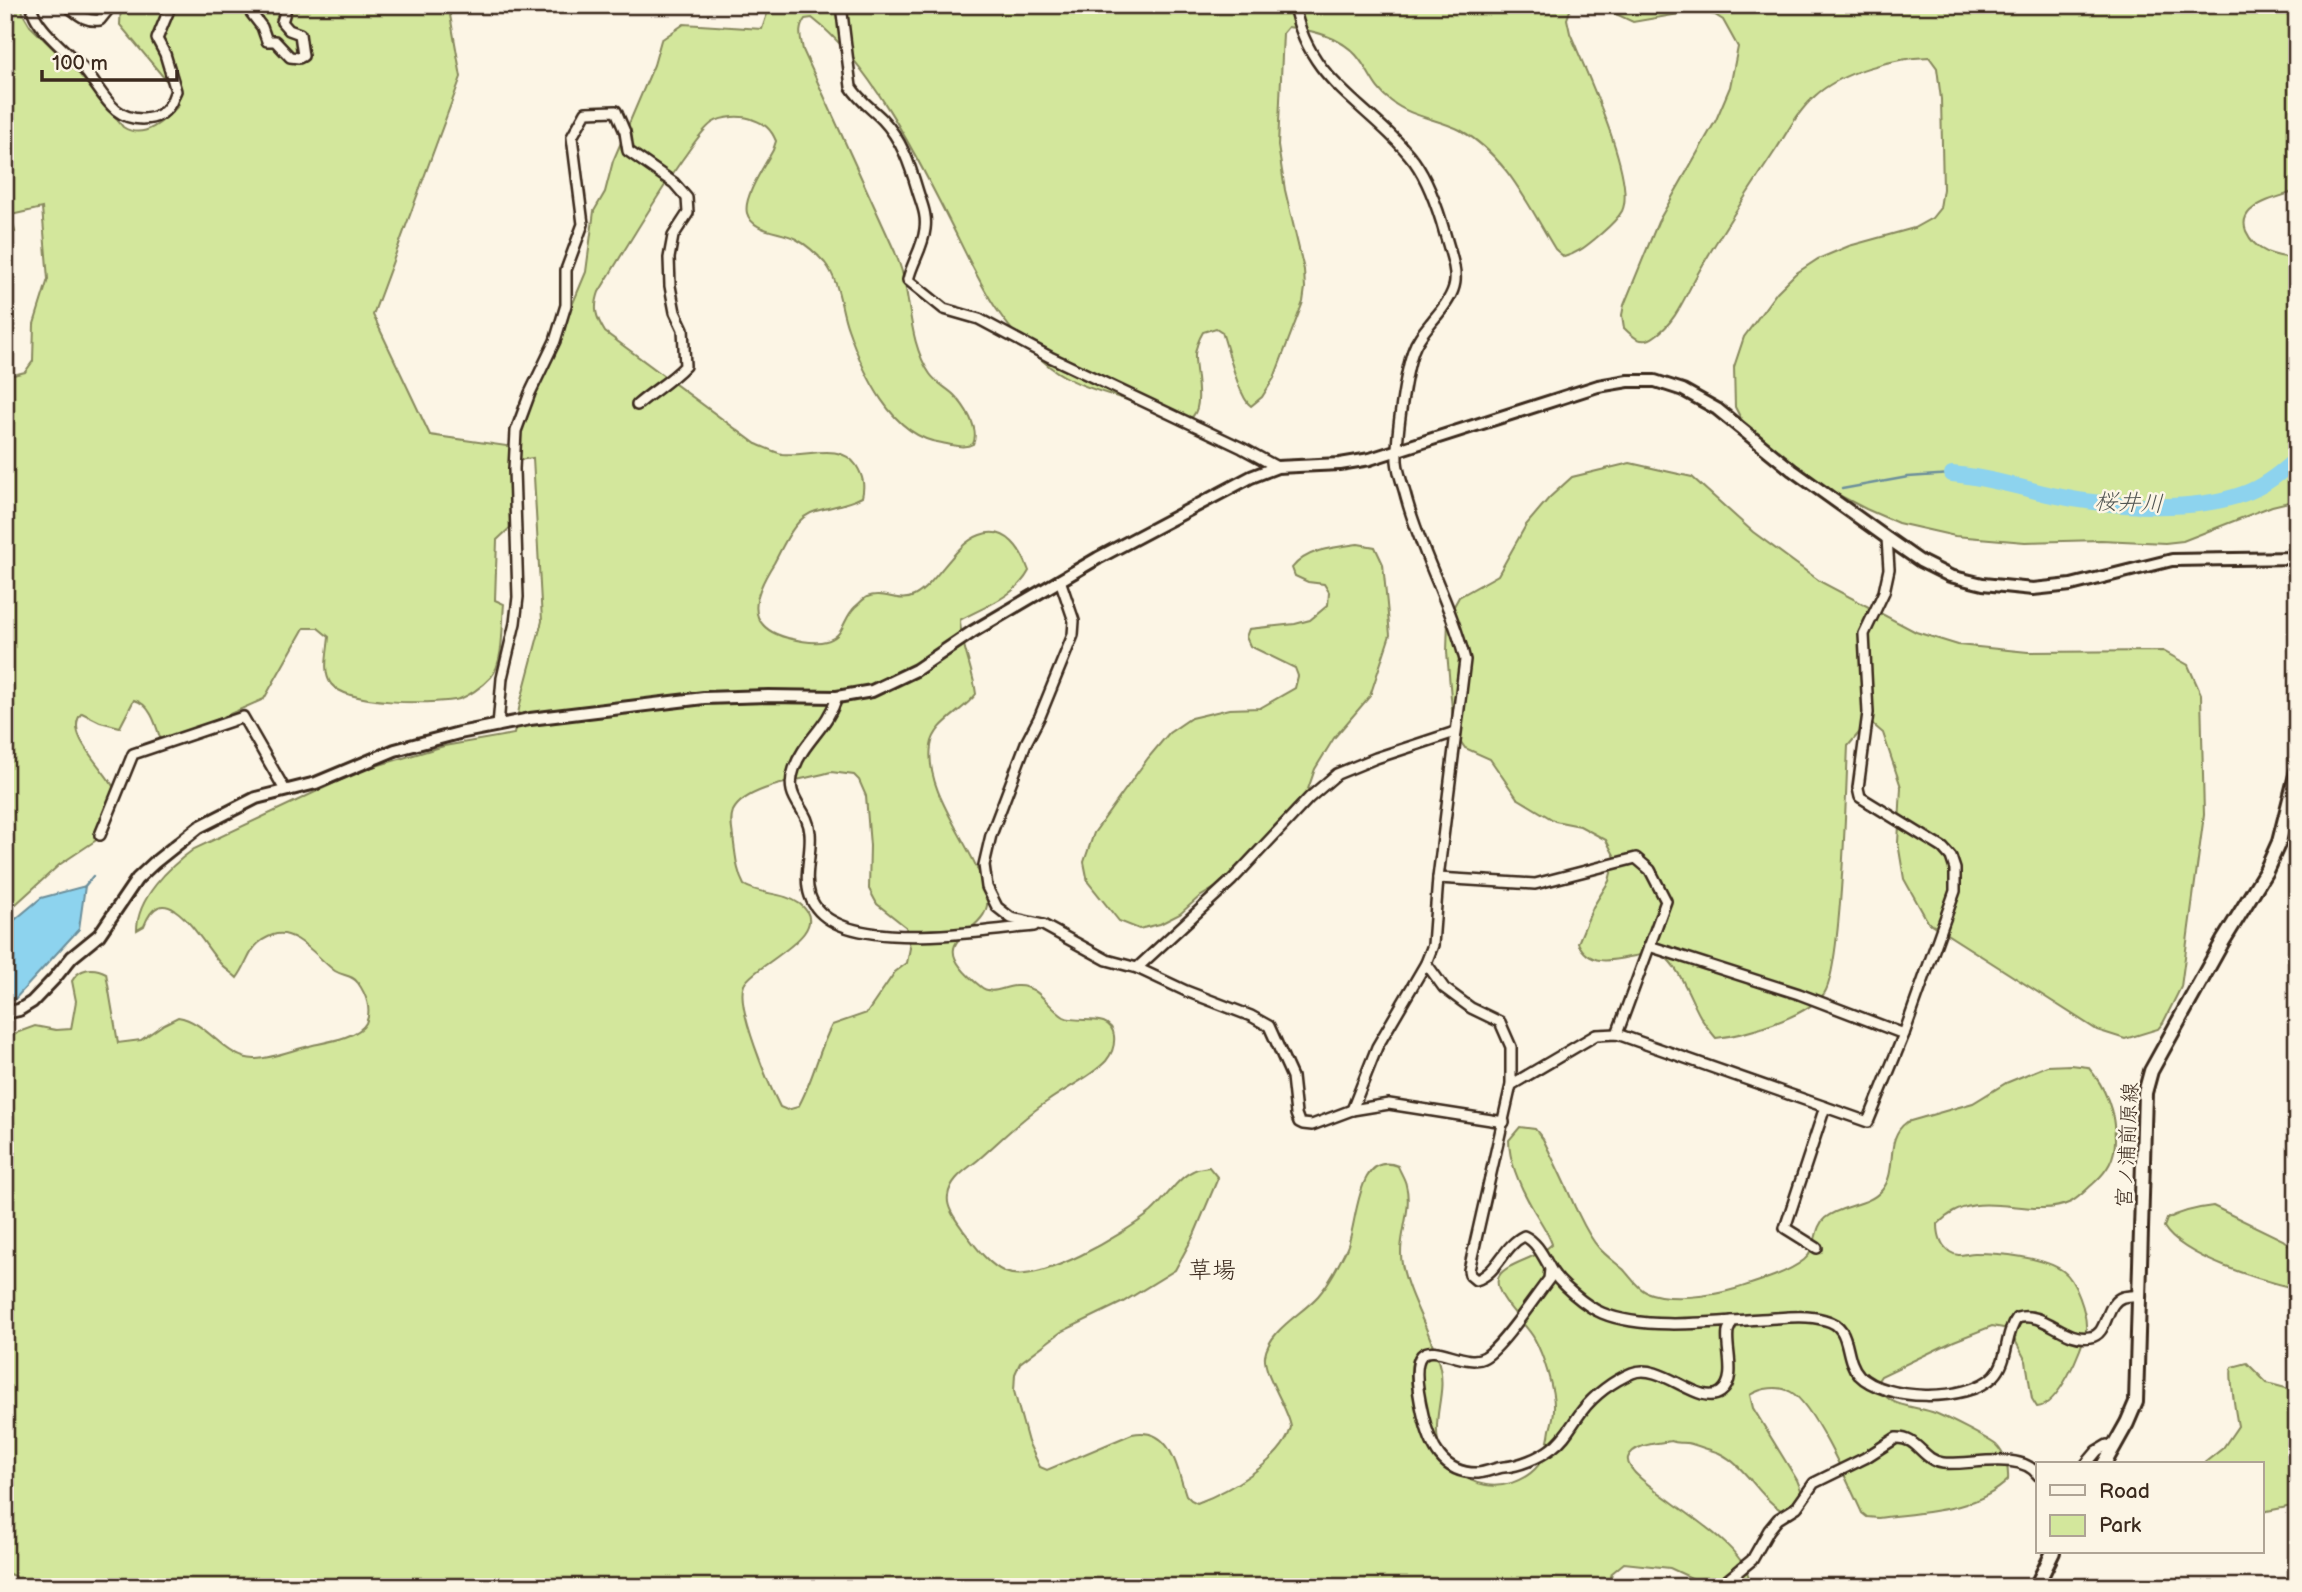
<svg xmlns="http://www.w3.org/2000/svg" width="2302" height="1592" font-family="'Balsamiq Sans','Klee One',sans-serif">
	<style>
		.green { fill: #d3e79c; stroke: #87885d; stroke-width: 2; fill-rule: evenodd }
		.water { fill: #8dd3ee; stroke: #6c8f9b; stroke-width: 2 }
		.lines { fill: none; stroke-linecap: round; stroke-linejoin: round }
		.stream { stroke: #6c8f9b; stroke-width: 2.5 }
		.river { stroke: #8dd3ee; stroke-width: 16 }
		.minor-casing { stroke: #3b2a1e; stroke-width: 14 }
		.tertiary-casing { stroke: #3b2a1e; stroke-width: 16 }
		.secondary-casing { stroke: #3b2a1e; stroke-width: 18 }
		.minor { stroke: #fcf5e5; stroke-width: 9 }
		.tertiary { stroke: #fcf5e5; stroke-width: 10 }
		.secondary { stroke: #fcf5e5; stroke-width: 12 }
		.labels { text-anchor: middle; stroke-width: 5; stroke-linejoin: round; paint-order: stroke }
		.street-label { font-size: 21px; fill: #3b2a1e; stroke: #fcf5e5 }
		.water-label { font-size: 23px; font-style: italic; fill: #505452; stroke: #fcf5e5 }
		.quarter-label { font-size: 24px; fill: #3b2a1e; stroke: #fcf5e5 }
	</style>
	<rect width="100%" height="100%" fill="#fcf5e5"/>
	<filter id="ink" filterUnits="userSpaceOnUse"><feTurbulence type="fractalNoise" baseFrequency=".0143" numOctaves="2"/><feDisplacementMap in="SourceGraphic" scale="14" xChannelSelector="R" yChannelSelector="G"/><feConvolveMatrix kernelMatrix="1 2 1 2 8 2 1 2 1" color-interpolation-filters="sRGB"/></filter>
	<g filter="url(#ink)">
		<g class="green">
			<path d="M5,5H22L23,14L30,26L80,75L123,127C144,141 165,120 179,105L170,85L120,25L121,5H451L450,15L461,77L373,315L430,435L513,447L586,272L594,211L605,192L613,161L654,65L661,40L684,24L762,29L770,5H1572L1567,19L1570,33C1584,67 1637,179 1622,211C1616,222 1605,230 1596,238C1585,247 1578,253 1564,257L1555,249C1528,205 1506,155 1460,130C1438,119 1411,117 1391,101C1373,88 1370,71 1356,55C1339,36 1311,30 1288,27L1283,33L1278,146L1285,190L1304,270L1305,288L1303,302L1274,378L1262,397L1251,406C1239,398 1228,349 1222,332L1216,328L1203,332C1199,339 1196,346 1195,354C1194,369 1204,404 1193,416C1190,419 1186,420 1183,422C1166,415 1150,408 1133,402C1104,392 1075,386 1050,367C1001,328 983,289 956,234C921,165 873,65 812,18L805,19C797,30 801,38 803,50L895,252C899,262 903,273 905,284C911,313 912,348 930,374C936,383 947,388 954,395C965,406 980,429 973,444C964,449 952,445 942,443C891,437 863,372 848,329C840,307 840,282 825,263C817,254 807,245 796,239C781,231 752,232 747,213C743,197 765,165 773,150L776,141C771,129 765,124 754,120C742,115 723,116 712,123C700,132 691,148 682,160C652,203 626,248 599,292C593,309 596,317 605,332L756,444C764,447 774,452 782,454C808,457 839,442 856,465C863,476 865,485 862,497C847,505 833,506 816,511C794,517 784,545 774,563C765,577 752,601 758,617C763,629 776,635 788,638C804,642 831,648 841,630C846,621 848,614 855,607C859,604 863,599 867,597C883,590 899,604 914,596C936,585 954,544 980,535C1007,525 1022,551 1029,571C1016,596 984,607 960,620C961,646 973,669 976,694C963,712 934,723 931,746C924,794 974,846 986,892C999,938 912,931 980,986C991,996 1002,987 1015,986C1039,984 1046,1006 1064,1017C1078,1025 1111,1011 1114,1036C1115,1046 1112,1054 1106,1061C1091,1077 1066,1088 1048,1101C1022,1118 1001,1140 978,1160C966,1170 950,1179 948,1196C946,1208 957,1221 963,1230C974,1244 987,1264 1005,1272C1038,1286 1124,1234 1151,1212C1165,1200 1176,1179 1193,1171C1197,1168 1204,1168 1209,1167L1218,1178L1194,1235L1175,1270L1123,1302L1061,1332L1020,1363L1015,1374L1014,1391L1028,1442L1040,1467L1047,1470L1132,1434C1171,1426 1176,1466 1186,1495L1191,1500L1197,1503C1227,1492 1284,1460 1291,1427C1288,1407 1263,1374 1265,1356C1269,1330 1302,1314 1318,1296C1330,1282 1338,1266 1346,1250C1358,1227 1355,1149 1398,1166C1400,1172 1405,1179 1406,1185C1413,1211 1397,1238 1402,1264C1409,1300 1432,1332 1440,1368C1445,1390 1436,1410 1437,1431C1437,1458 1461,1481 1486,1485C1503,1488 1523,1481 1535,1469C1545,1459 1548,1444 1550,1430C1552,1423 1554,1416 1554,1409C1555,1391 1543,1354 1534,1338C1527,1324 1490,1293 1499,1276C1506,1263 1539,1258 1552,1244C1548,1232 1540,1221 1533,1209C1522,1190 1509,1162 1509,1140L1520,1127L1535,1129L1543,1139C1554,1161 1565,1184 1575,1207C1582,1221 1588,1236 1599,1248C1606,1256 1615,1262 1623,1269C1630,1276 1637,1288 1646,1292C1669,1302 1712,1296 1735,1289C1757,1282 1786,1274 1804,1260C1818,1249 1813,1228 1825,1218C1842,1204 1868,1207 1882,1190C1899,1170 1883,1139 1907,1122L1973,1103L2006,1083L2047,1066L2071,1065L2088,1067C2107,1089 2115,1112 2115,1140C2115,1158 2108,1170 2095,1182C2088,1188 2079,1198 2071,1202C2028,1222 1977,1183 1938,1224C1938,1234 1940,1245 1950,1252C1959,1258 1966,1253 1975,1253C1999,1253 2044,1257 2063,1271C2076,1280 2087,1314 2086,1329C2083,1349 2058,1406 2037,1407L2032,1399L2026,1361L2009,1329L1992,1326L1954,1341L1881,1376L1875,1385C1893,1409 1906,1404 1932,1412C1942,1415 1989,1439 1996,1445C2005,1454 2009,1468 2008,1480C1976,1512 1921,1512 1878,1518L1867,1517L1862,1513C1850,1487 1814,1405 1791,1392C1779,1385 1761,1388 1750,1395L1753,1408L1797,1480L1803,1495V1509L1786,1513C1760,1500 1747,1466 1719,1453C1713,1451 1693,1444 1687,1443C1681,1442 1678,1444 1671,1441C1660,1443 1632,1444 1628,1458C1622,1484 1753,1537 1750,1587H1711L1670,1568L1624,1563L1612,1573L1610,1580L1615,1587H23L14,1576L5,1572V1037L35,1026L56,1030L71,1029L76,1001L72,981C79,968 93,966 106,973L118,1043L141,1040L164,1024L178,1017C209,1022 225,1060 256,1059C274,1058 295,1049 313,1045C327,1042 359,1037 366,1023C372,1010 366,994 358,983C353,975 343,976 335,971C319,960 296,927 273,935C248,944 251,959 237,978C232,973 225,969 220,963C203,945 165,871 144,926L137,930C137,898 169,867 194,849L362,770L444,746L514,734L520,704L542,621L533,458L511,461L514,524L497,540L495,600L504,604C502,623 504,663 491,677C483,686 467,698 455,700C430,704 348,705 331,684C322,672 328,651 329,637L318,628H304L264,699L162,744C157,729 152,704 134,700L120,727L100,722L82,713C62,733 107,771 115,790C120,801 110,822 107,833L59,865L5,914V377L25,372L33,361L34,324L48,279L42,208L11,215L15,232L5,234ZM831,772L854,775L859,780L866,796L870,846L869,889L877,904L906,927L910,948L907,963L895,972L867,1013L832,1025C818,1051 813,1081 798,1107L787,1110L780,1107C769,1085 735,1006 744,985C752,965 837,933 800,904C784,892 760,895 744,885C737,872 736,858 734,844C733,833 729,821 733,811C745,786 806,779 831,772Z"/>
			<path d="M1597,5H2297V191C2282,196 2262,200 2250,211C2244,217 2243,223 2246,231C2256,253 2275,256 2297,259V500L2272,506L2183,541L2165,543L2101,540L2025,542L1955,536L1898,523L1866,509L1798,474L1752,440L1735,407L1734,367L1744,337L1777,292L1795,274L1818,259L1849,246L1914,228L1932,218L1940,208L1943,189L1941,99L1937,68L1929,57C1894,58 1841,72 1815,96C1799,110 1788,131 1777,148C1750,189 1721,232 1697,275C1685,296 1676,322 1655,336C1642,346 1633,337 1624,328L1622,315L1624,305L1658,222L1716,120L1730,87L1738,47L1723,20L1715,15L1696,11L1633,22Z"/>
			<path d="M1630,463L1692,477L1753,532L1821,582L1916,632L1958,645L2028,652L2163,651L2188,665L2201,694L2204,815L2181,987L2163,1023L2158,1029L2125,1039L2097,1030L1928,922L1904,879L1898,843L1901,787L1883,733L1869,721L1848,746C1846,785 1842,975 1823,995C1803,1018 1745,1035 1716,1038C1710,1031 1704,1024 1700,1016C1691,1000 1678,964 1663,956C1639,945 1596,980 1578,943L1593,907L1609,881L1615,857L1606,840L1580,826L1555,821L1517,798L1490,759L1465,748L1454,732L1447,652L1448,617L1459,597L1498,575L1526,525L1549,498L1572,477Z"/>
			<path d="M1358,544L1375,547L1383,564L1390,635L1370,696L1334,738L1315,769L1307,792L1260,855L1231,878L1198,898L1180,914L1160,924L1139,929L1119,921L1088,882L1084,862L1094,833L1148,758L1169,733L1191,718L1229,709L1260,708L1295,688L1298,676L1295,668L1250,646L1246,637L1249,629L1295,624L1310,620L1328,605L1329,592L1324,584L1308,582L1295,576L1292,568C1307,549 1335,547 1358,544Z"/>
			<path d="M2213,1206L2283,1240L2297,1251V1289C2261,1280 2183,1258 2164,1227L2167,1219C2182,1211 2196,1208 2213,1206Z"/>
			<path d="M2247,1363L2267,1383L2297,1391V1505L2262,1512V1464H2203L2223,1448L2238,1426C2236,1416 2229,1374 2232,1367Z"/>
		</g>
		<path class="water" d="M85,886L79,929L14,1000H5V928L41,898Z"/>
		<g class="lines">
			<g class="stream">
				<path d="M1842,489L1908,477L1952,474"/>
				<path d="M84,887L93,876"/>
			</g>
			<path class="river" d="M1952,474C1986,477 2018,487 2052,495C2107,507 2190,513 2243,494C2263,487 2282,472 2297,458"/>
			<g class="minor-casing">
				<g id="minor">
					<path d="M32,5C31,24 68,53 82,67C94,80 103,99 116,110C131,122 158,123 169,106C173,101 173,96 176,91L165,54L157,39L171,5"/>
					<path d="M66,5C78,14 85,22 100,20L112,5"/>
					<path d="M245,5L262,27L267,41H275L290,57L299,58L303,56L300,34L289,30L282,22L287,5"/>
					<path d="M841,5L851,87C859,100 871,108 882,119C902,140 910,165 918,192C922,205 927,215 925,229C923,248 912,262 908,280L944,309L979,319L1050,357L1242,448L1277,467"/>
					<path d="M1294,5C1309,84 1369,103 1414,161C1429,182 1438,209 1445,234C1457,276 1464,285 1433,320C1425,330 1417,339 1413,351C1405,374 1396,436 1397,461C1398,473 1403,485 1406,497C1421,553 1451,604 1465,660L1438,878L1433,945L1426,963L1377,1047L1352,1110"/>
					<path d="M1060,580L1074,621L1073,635L1040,716L1026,743L991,835L984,865L987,887L997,907L1011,918L1043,925L1107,960L1137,968L1186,991L1251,1016L1269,1026L1292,1077L1296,1114L1299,1122L1303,1124L1312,1125L1352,1110L1389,1104L1504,1122"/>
					<path d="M837,697C828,727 803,742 794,769C783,800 808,806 810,833C812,853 803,876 810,896C831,958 984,930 1034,926"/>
					<path d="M498,726L502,678L515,623L518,597L514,469L516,431L530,393L555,341L566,305V270L583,224L572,137L586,112L616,111L625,132L628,151L674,183L687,198L688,213L673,236L669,258L670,286L675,312L683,329L685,366C671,381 653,391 637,405"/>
					<path d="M100,835L133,754L243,717L285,790"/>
					<path d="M1438,878L1535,884L1636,858L1650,870L1666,901L1617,1034"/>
					<path d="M1649,946L1799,994L1904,1034"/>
					<path d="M1426,963L1444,988L1471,1008L1500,1022L1511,1047V1085L1469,1270L1470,1275L1476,1280C1498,1273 1503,1246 1524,1236C1537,1242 1543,1256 1550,1268C1558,1283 1587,1307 1602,1313C1645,1331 1715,1322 1761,1319C1782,1318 1804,1314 1825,1320C1854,1327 1842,1356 1859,1375C1884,1401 1967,1403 1994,1376C2009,1361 2004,1335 2017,1318C2044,1310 2064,1342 2090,1337C2109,1335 2104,1303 2123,1297C2128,1296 2135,1296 2140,1295"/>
					<path d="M1137,968L1232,880L1309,798L1337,774L1376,758L1455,732"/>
					<path d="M1511,1085L1596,1035L1617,1034L1868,1122L1904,1034L1955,891V869L1951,857L1943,848L1860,797L1858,788L1868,713L1864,634L1884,592L1889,569L1887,538"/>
					<path d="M1817,1248L1785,1228L1825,1107"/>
					<path d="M1550,1269L1549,1279C1535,1297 1502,1347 1485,1357C1457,1374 1398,1306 1423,1415C1430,1445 1442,1474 1478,1473C1487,1472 1495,1468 1504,1467C1519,1466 1539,1458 1552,1448C1565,1439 1572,1424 1582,1411C1594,1395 1613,1381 1632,1373C1661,1361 1700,1408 1721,1392C1738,1379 1725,1349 1728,1331C1729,1328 1731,1325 1732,1321"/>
					<path d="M2086,1464L2097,1451L2107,1445L2115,1447"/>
					<path d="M1719,1587L1752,1560L1769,1530L1778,1519L1797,1507L1814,1483L1865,1458L1896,1438C1919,1437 1921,1460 1943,1463C1968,1466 2021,1450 2038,1475"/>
				</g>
			</g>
			<g class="tertiary-casing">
				<path id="tertiary" d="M5,1013L19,1010L32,1002L54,979L72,957L99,935L137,879L154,863L199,827L256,798L316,783L395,750L459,733L530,719L704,698L768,696L837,697L872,691L916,670L972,632L1098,558L1251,477L1277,467L1340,464L1370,459L1598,386L1628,381H1655L1683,390L1717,409L1792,470L1887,538L1920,561L1950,576L1983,584L2033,589L2071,585L2172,560L2297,558"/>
			</g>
			<g class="secondary-casing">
				<g id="secondary">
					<path d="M2104,1464L2127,1423L2136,1402L2145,1093L2151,1071L2223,941L2266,871L2279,842L2297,771"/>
					<path d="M2036,1587L2053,1552"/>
				</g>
			</g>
			<use href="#minor" class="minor"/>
			<use href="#tertiary" class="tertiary"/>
			<use href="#secondary" class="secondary"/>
		</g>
	</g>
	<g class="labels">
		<g class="street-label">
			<text transform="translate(2127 1145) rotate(-87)" y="7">宮ノ浦前原線</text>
		</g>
		<g class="water-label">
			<text transform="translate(2129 502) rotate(2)" y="8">桜井川</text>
		</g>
		<g class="quarter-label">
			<text x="1212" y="1278">草場</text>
		</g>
	</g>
	<rect width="2302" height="1592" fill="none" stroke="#fcf5e5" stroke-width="28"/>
	<rect x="14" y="14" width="2274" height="1564" fill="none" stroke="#3b2a1e" stroke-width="2.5" filter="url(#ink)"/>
	<rect x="2036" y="1462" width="228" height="91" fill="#fcf5e5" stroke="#afa495" stroke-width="2"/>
	<rect x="2050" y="1485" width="35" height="10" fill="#fcf5e5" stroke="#afa495" stroke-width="2"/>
	<text x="2099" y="1498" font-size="21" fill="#3b2a1e">Road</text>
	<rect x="2050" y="1515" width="35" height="21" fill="#d3e79c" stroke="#afa495" stroke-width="2"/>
	<text x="2099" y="1532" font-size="21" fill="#3b2a1e">Park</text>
	<path d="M42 70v10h135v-10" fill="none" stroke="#3b2a1e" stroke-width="3.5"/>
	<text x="52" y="70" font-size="21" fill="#3b2a1e" stroke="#fcf5e5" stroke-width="5" paint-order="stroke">100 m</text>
</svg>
